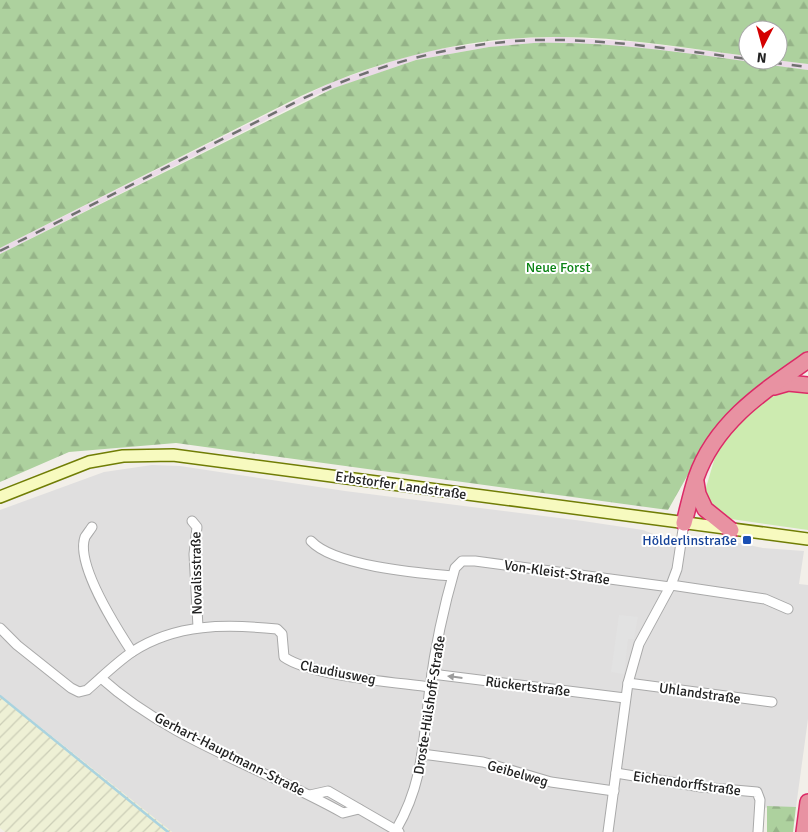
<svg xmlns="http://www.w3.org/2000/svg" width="808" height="832" font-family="Signika,sans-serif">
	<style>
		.residential { fill: #e0dfdf }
		.industrial { fill: #ebdbe8 }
		.farmland { fill: url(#farmland-furrows) }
		.grass { fill: #cdebb0 }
		.forest { fill: url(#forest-firs) }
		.parking { fill: #e2e2e2 }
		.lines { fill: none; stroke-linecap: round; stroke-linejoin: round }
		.stream { stroke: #aad3df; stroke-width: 2.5 }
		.street-casing { stroke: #a9a9a9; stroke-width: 11 }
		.secondary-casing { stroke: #707d05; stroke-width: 14 }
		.highway-casing { stroke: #dc2a67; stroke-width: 18 }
		.street { stroke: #fff; stroke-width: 9 }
		.secondary { stroke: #f7fabf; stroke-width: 11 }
		.highway { stroke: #e892a2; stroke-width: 15 }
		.rail { stroke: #707070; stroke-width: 2.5; stroke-dasharray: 10 10; stroke-linecap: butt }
		.oneway { fill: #9c9c9c }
		.transit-dot { fill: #1a4fb4; stroke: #fff; stroke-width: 2 }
		.labels { text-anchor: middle; stroke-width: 4; stroke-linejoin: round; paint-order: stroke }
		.park-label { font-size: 14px; fill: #0c8416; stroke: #fff }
		.street-label { font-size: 14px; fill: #222; stroke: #fff }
		.transit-label { font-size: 14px; fill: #164399; stroke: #fff; text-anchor: end }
	</style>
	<defs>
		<pattern id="farmland-furrows" width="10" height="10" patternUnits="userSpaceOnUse" patternTransform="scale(1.25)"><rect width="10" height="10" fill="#eef0d5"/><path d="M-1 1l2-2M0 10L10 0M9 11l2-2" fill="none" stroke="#ccceb7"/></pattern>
		<pattern id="forest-firs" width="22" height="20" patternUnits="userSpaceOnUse" patternTransform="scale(1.25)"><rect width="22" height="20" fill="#add19e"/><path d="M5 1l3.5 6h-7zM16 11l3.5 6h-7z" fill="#95b388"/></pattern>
	</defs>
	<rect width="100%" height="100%" fill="#f2efe9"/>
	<path class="residential" d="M152,465L180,466L345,491L583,521L643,530L669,540L692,542L720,539L763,548L804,551L799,584L808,585V719L796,807L755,808L754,832H172L0,695V510L104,472Z"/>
	<path class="industrial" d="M560,37L634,42L748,56V60H775L808,64V70L634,48L559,43L489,47L416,60L318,94L0,254V248L332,82L399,59L431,50L511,39Z"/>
	<path class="farmland" d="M0,695L172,832H5L0,828Z"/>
	<path class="grass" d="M787,389L808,391V530L717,517L704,494L716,454L738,424L769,395Z"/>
	<g class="forest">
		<path d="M0,0H808V64L775,60H778V30H748V56C685,48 622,37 559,37C469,36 381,59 301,96L0,248Z"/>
		<path d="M534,43C625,41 717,58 808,70V354L759,386L712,432L668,510L176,443L69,452L0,482V254L334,88L416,60L489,47Z"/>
		<path d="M767,806L796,807L793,832H767Z"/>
	</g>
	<path class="parking" d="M619,615L638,617L634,639H628L624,674L611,672Z"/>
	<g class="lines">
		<path class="stream" d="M0,696L168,832"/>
		<g class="street-casing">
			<g id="street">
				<path d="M192,521L197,527L194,554L198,627"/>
				<path d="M92,527C90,530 87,534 85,537C75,564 117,629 132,652"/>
				<path d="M311,541C334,566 418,573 452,576"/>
				<path d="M671,585L765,599L788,609"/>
				<path d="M0,628L17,645L71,688L79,692L87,690C102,677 116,663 132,652C176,623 227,624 277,629L282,634L284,657C311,676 394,682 430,687"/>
				<path d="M432,674L625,698"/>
				<path d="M101,678C170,740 263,768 343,813L359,809"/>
				<path d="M628,683L772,702"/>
				<path d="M422,754L483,762L551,782L614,791"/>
				<path d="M616,773L701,787L757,792L760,800L758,832"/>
				<path d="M310,795L328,791L399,832"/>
				<path d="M396,830C424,782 423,740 430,687C435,648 444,606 455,568L462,561H475L670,587"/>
				<path d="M608,832L628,683L639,644L671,585L677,569L684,523"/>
			</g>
		</g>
		<g class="secondary-casing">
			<path id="secondary" d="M0,497L89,462L123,456L173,455L808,539"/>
		</g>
		<g class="highway-casing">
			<g id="highway">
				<path d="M774,387L788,383L808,385"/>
				<path d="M696,482L698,494L705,509L731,530"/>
				<path d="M684,523C688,508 691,493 696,478C715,423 762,392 808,360"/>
				<path d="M804,832L808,802"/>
			</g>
		</g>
		<use href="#street" class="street"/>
		<use href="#secondary" class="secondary"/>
		<use href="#highway" class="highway"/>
		<g class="rail">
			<path d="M752,60L808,67"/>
			<path d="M0,251L302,99C382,62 470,38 559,40C622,41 685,51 748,59"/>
		</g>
	</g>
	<defs><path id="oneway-solid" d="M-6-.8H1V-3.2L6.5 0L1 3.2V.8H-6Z" transform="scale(1.25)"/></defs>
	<use class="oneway" href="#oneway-solid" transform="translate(455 677) rotate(-173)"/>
	<rect class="transit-dot" x="742" y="535" width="10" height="10" rx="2.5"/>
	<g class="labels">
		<g class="park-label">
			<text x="558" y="272">Neue Forst</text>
		</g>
		<g class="street-label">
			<text transform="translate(401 485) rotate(8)" y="5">Erbstorfer Landstraße</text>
			<text transform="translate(557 572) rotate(8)" y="5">Von-Kleist-Straße</text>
			<text transform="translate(196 573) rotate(-91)" y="5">Novalisstraße</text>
			<text transform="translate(338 672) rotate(11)" y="5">Claudiusweg</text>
			<text transform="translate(528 686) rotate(7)" y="5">Rückertstraße</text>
			<text transform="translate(700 693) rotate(8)" y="5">Uhlandstraße</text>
			<text transform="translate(429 705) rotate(-81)" y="5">Droste-Hülshoff-Straße</text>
			<text transform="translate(230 754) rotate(27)" y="5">Gerhart-Hauptmann-Straße</text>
			<text transform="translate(518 773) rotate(16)" y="5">Geibelweg</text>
			<text transform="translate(687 783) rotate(8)" y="5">Eichendorffstraße</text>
		</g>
		<g class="transit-label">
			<text x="737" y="545">Hölderlinstraße</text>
		</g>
	</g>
	<g transform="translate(763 45) rotate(186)"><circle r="24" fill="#ffffff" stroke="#a7a7a7"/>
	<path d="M0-4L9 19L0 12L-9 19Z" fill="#d40000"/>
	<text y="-8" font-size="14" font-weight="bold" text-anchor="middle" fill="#222222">N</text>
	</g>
</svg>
